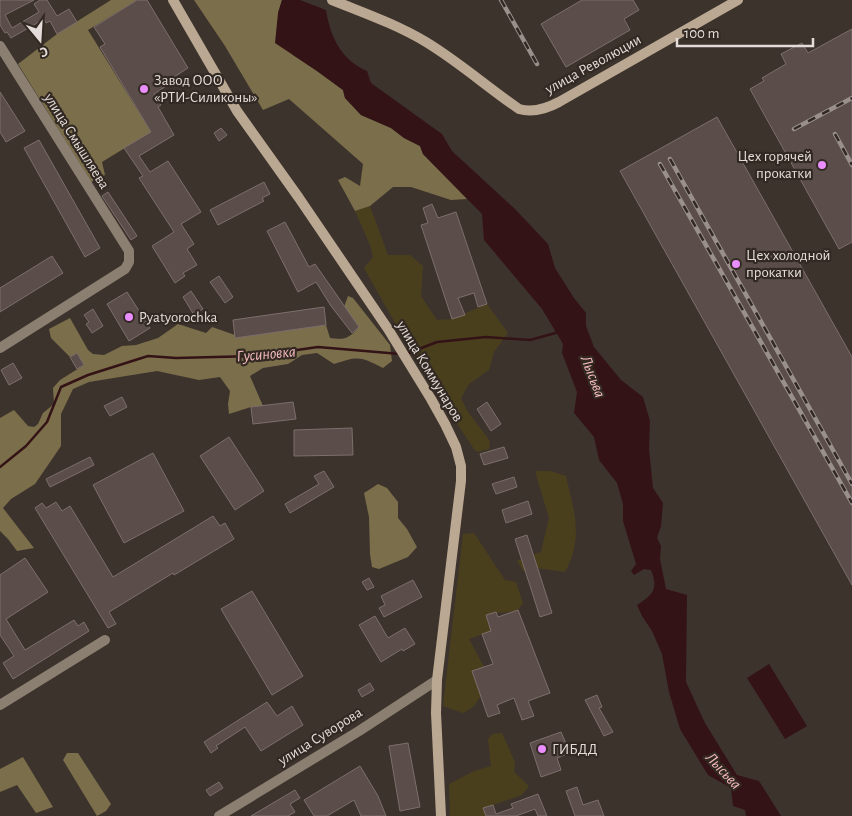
<svg xmlns="http://www.w3.org/2000/svg" width="852" height="816" font-family="'Alegreya Sans',sans-serif">
	<style>
		.green { fill: #4a3f1d }
		.forest { fill: #7b6e4a }
		.water { fill: #341316 }
		.lines { fill: none; stroke-linecap: round; stroke-linejoin: round }
		.stream { stroke: #341316; stroke-width: 2.5 }
		.building { fill: #5a4d4a; stroke: #7d6f6b }
		.street { stroke: #8a7f71; stroke-width: 10 }
		.secondary { stroke: #baa892; stroke-width: 10 }
		.rail-casing { stroke: #99908c; stroke-width: 4.5 }
		.rail { stroke: #332923; stroke-width: 2.5; stroke-dasharray: 8; stroke-linecap: butt }
		.poi-dot { fill: #ea8dfd; stroke: #332923; stroke-width: 2 }
		.labels { text-anchor: middle; stroke-width: 4.5; stroke-linejoin: round; paint-order: stroke }
		.street-label { font-size: 15px; fill: #e3dcd8; stroke: #332923 }
		.poi-label { font-size: 15px; fill: #e3dcd8; stroke: #332923; text-anchor: start }
		.water-label { font-size: 16px; font-style: italic; fill: #f9bec0; stroke: #332923 }
	</style>
	<rect width="100%" height="100%" fill="#3d332d"/>
	<g class="green">
		<path d="M370,206L388,255H410L423,266L421,296L437,320L452,319L487,304L508,333L494,352L489,370L469,384L461,398L468,412L490,441L489,449L478,452L474,449L446,407L438,387L416,360L364,268L373,257L370,245L355,211Z"/>
		<path d="M535,471H550L566,476C574,512 584,537 565,572L537,568L524,572L517,561L541,552L549,518Z"/>
		<path d="M474,533L505,580L516,582L523,603L518,610C507,614 497,611 486,615L491,631L469,639L484,667L472,671L481,696L473,707L463,713L443,706L463,534Z"/>
		<path d="M502,733L515,762L514,772L529,786L522,795L484,808L486,816H450L449,784L474,771L491,766L488,739L492,734Z"/>
	</g>
	<g class="forest">
		<path d="M111,0H137L88,30L151,132L102,162L105,175L91,182L18,64L57,34Z"/>
		<path d="M194,0H282L278,13L293,55L317,71L343,90L345,98L361,115L391,128L404,138L420,146L423,154L467,199L451,200L411,187H393L370,206L355,211L338,180L345,177L360,186L363,164L289,99L263,110L225,46Z"/>
		<path d="M348,296L353,298L390,345L392,361L383,368C360,356 358,356 334,364L317,353L302,355L288,364L263,368L250,376L263,406L251,407L229,414L228,404L230,391L220,377L199,380L157,371L89,382L73,389L61,414V446L35,484L11,499L3,508L34,548L17,551L8,539L0,531V418L14,410L28,426L34,427L38,424L43,413L54,404L53,388L60,380L84,365L77,353L70,357L51,338L49,329L70,318L88,350L93,354L104,355L122,346L136,345L158,338L178,324L206,333L212,327L235,335V338L326,325L330,338C345,340 348,339 359,327L344,307Z"/>
		<path d="M378,484L387,488L398,502V518L407,529L417,547L408,557L379,569L372,567L370,554L369,517L364,493Z"/>
		<path d="M67,753H78L111,804L106,811L97,816L63,760Z"/>
		<path d="M23,757L53,807L36,813L17,785L0,792V769Z"/>
	</g>
	<g class="water">
		<path d="M282,0H300L326,10C330,36 341,60 367,71L371,83L442,134L452,151L515,209L548,244L555,268L574,298L586,313V326L594,347L621,380L643,397L650,421L649,449L653,488L663,503L661,526L657,538L661,546L660,559L666,589L687,595L686,682L705,723L737,775L759,781L781,816H746L745,810L733,806L731,788L708,775L680,729L669,692L662,654L652,631L642,616L637,605C652,595 659,590 651,570L644,569L634,575L631,571L636,564L623,521V504L617,483L599,460L594,437L574,413L577,392L562,353L563,344L542,309L484,240L482,214L423,154L420,146L404,138L391,128L361,115L345,98L343,90L317,71L275,43L278,13Z"/>
		<path d="M769,664L807,726L785,739L747,678Z"/>
	</g>
	<g class="lines">
		<g class="stream">
			<path d="M406,354L437,342L486,337L530,340L559,332"/>
			<path d="M0,467L26,446L47,422L61,387L88,375L148,356L176,358L255,356L318,347L400,354"/>
		</g>
	</g>
	<g class="building">
		<path d="M0,0H34L5,15L12,28L39,12L34,4L40,0H47L57,16L69,9L77,22L57,34L50,21L46,23L44,19L11,38L7,32L5,33L0,25Z"/>
		<path d="M137,0H147L188,68L169,80L171,83L154,94L161,105L158,107L174,135L139,156L150,172L168,161L201,212L181,224L194,244L187,249L197,265L183,273L185,276L175,283L152,246L174,232L139,178L143,176L124,148L151,132L100,47L105,44L94,27Z"/>
		<path d="M582,0H633L639,10L624,19L630,30L566,67L541,24Z"/>
		<path d="M852,29V242L839,249L750,89L764,81L762,78L786,64L781,54L802,43L808,53Z"/>
		<path d="M0,92L25,131L6,142L0,132Z"/>
		<path d="M717,117L852,357V585L620,171Z"/>
		<path d="M221,128L227,135L219,141L214,133Z"/>
		<path d="M39,140L100,248L85,257L24,148Z"/>
		<path d="M264,182L270,194L262,198L264,201L218,225L210,210Z"/>
		<path d="M108,192L137,236L131,240L102,196Z"/>
		<path d="M432,204L438,218L456,212L487,304L478,307L474,293L458,298L465,315L452,319L421,225L428,223L423,208Z"/>
		<path d="M285,222L309,267L315,264L359,327L352,333L331,306L316,282L298,292L267,231Z"/>
		<path d="M52,256L63,273L0,312V288Z"/>
		<path d="M219,276L233,297L225,303L210,282Z"/>
		<path d="M191,291L203,309L194,315L183,297Z"/>
		<path d="M127,292L150,328L129,341L107,304Z"/>
		<path d="M324,307L326,325L235,338L233,320Z"/>
		<path d="M93,309L103,326L92,333L86,324L89,322L84,315Z"/>
		<path d="M77,353L84,365L77,369L70,357Z"/>
		<path d="M13,363L22,378L9,385L1,370Z"/>
		<path d="M122,397L127,407L110,416L104,406Z"/>
		<path d="M293,402L296,419L253,424L251,407Z"/>
		<path d="M487,402L501,424L491,431L477,409Z"/>
		<path d="M352,428L353,455L294,456V430Z"/>
		<path d="M229,437L264,491L235,510L200,456Z"/>
		<path d="M504,447L508,458L484,465L480,454Z"/>
		<path d="M153,453L184,511L124,543L93,485Z"/>
		<path d="M90,457L94,465L50,487L46,479Z"/>
		<path d="M324,471L334,487L290,513L285,504L319,484L314,476Z"/>
		<path d="M514,477L517,487L496,494L492,484Z"/>
		<path d="M528,501L532,514L506,523L502,510Z"/>
		<path d="M56,502L62,511L70,506L113,577L213,516L220,526L225,523L234,539L174,575L173,573L109,612L116,624L108,628L35,508L42,503L46,508Z"/>
		<path d="M527,535L552,613L540,617L515,539Z"/>
		<path d="M25,558L48,592L6,619L25,650L74,620L78,626L84,622L89,631L13,679L3,663L14,656L0,635V575Z"/>
		<path d="M369,578L374,587L367,590L362,582Z"/>
		<path d="M413,580L422,597L384,617L379,608L385,605L381,596Z"/>
		<path d="M252,591L303,676L272,695L221,609Z"/>
		<path d="M518,610L550,693L528,701L534,716L522,720L514,698L497,705L500,713L488,717L472,671L493,664L482,634L491,631L486,615L496,612L498,617Z"/>
		<path d="M375,616L388,638L405,628L415,644L403,651L402,649L381,662L359,625Z"/>
		<path d="M370,683L374,690L362,697L358,690Z"/>
		<path d="M597,695L602,707L599,708L613,732L604,736L585,700Z"/>
		<path d="M267,702L277,716L292,706L303,725L261,751L245,727L216,746L218,748L211,753L204,742Z"/>
		<path d="M561,732L570,753L557,758L561,770L541,777L530,743Z"/>
		<path d="M408,743L420,807L400,811L389,746Z"/>
		<path d="M360,766L378,796L386,816H361L354,800L327,816H314L304,800Z"/>
		<path d="M219,782L223,788L210,796L206,790Z"/>
		<path d="M577,787L583,805L598,800L604,816H575L566,791Z"/>
		<path d="M295,790L300,798L290,804L295,812L288,816H251Z"/>
		<path d="M538,794L547,816H538L535,809L516,816H486L483,808L493,805L496,814L513,808L511,804Z"/>
	</g>
	<g class="lines">
		<g class="street">
			<path d="M0,46L129,251V262L125,269L0,348"/>
			<path d="M0,705L105,640"/>
			<path d="M219,816L359,731L437,680"/>
		</g>
		<g class="secondary">
			<path d="M173,0L237,111L299,198L388,329L431,399L445,424L456,447L461,466V481L437,680L436,713L441,816"/>
			<path d="M332,0C364,13 396,24 426,42C459,62 487,87 519,109C533,113 546,109 559,102L738,0"/>
		</g>
		<g class="rail-casing">
			<g id="rail">
				<path d="M501,0L537,64"/>
				<path d="M794,129L852,98"/>
				<path d="M835,134L852,165"/>
				<path d="M670,159L852,484"/>
				<path d="M660,164L852,503"/>
			</g>
		</g>
		<use href="#rail" class="rail"/>
	</g>
	<g class="poi-dot">
		<circle cx="144" cy="89" r="5"/>
		<circle cx="822" cy="165" r="5"/>
		<circle cx="736" cy="264" r="5"/>
		<circle cx="129" cy="317" r="5"/>
		<circle cx="542" cy="749" r="5"/>
	</g>
	<g class="labels">
		<g class="street-label">
			<text transform="translate(593 64) rotate(-29)" y="5">улица Революции</text>
			<text transform="translate(77 141) rotate(58)" y="5">улица Смышляева</text>
			<text transform="translate(430 371) rotate(59)" y="5">улица Коммунаров</text>
			<text transform="translate(320 736) rotate(-32)" y="5">улица Суворова</text>
		</g>
		<g class="poi-label">
			<text x="154" y="85">Завод ООО<tspan x="154" dy="17">«РТИ-Силиконы»</tspan></text>
			<text x="812" y="161" text-anchor="end">Цех горячей<tspan x="812" dy="17">прокатки</tspan></text>
			<text x="746" y="260">Цех холодной<tspan x="746" dy="17">прокатки</tspan></text>
			<text x="139" y="322">Pyatyorochka</text>
			<text x="552" y="754">ГИБДД</text>
		</g>
		<g class="water-label">
			<text transform="translate(266 353) rotate(-5)" y="6">Гусиновка</text>
			<text transform="translate(594 376) rotate(69)" y="6">Лысьва</text>
			<text transform="translate(724 770) rotate(47)" y="6">Лысьва</text>
		</g>
	</g>
	<g transform="translate(40 40) rotate(162)" stroke="#332923" stroke-width="4" paint-order="stroke">
	<path d="M0-4L9 19L0 12L-9 19Z" fill="#e3dcd8"/>
	<text y="-8" font-size="14" font-weight="bold" text-anchor="middle" fill="#e3dcd8">С</text>
	</g>
	<path d="M677 38v8h136v-8" fill="none" stroke="#e3dcd8" stroke-width="2.5"/>
	<text x="684" y="38" font-size="15" fill="#e3dcd8" stroke="#332923" stroke-width="4" paint-order="stroke">100 m</text>
</svg>
